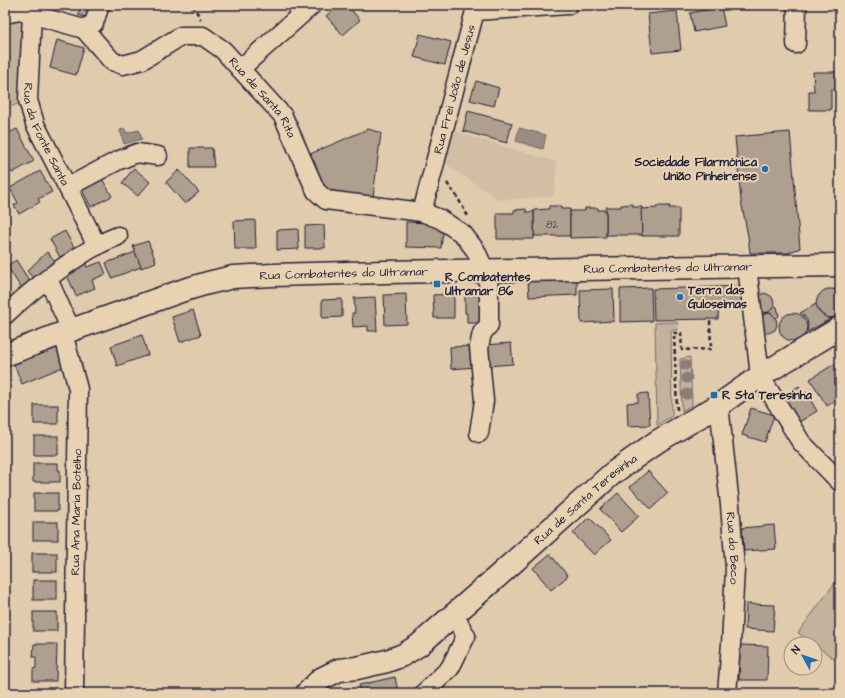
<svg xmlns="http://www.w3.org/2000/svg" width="845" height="698" font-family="'Architects Daughter',sans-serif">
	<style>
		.built { fill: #d2bea4 }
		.green { fill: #c5b29d; stroke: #746a6c }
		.water { fill: #9b8d83; stroke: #6b6266 }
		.building { fill: #ae9f8f; stroke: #22223b }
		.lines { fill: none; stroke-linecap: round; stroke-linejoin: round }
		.minor-casing { stroke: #22223b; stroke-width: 21 }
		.major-casing { stroke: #22223b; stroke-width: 25 }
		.path { stroke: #22223b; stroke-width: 2.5; stroke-dasharray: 4 3; stroke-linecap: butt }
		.minor { stroke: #e9d2b2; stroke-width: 18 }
		.major { stroke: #e9d2b2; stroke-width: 22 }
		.tree { fill: #8a7e79 }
		.poi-dot { fill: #1f6fb2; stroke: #e9d2b2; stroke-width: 1.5 }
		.labels { text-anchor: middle; stroke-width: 4; stroke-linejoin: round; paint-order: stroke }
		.number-label { font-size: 10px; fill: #454150 }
		.street-label { font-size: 12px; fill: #22223b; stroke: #e9d2b2 }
		.poi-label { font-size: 12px; font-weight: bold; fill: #22223b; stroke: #e9d2b2; text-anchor: start }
	</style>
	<rect width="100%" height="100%" fill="#e1cbad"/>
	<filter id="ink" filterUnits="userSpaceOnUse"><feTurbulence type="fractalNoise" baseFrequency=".025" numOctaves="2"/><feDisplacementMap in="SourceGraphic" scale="8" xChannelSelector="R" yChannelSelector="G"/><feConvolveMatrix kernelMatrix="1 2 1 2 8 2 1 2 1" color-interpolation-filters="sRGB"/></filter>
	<g filter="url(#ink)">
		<path class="built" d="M453,131L557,162L554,196L499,200L443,162Z"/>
		<g class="green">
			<path d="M5,14H32L28,100L5,109Z"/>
			<path d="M677,322L678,330H671L672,416L657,425L655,323Z"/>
			<path d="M690,357L692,405L682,411L680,359Z"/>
			<path d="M840,576V663L815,645V644H814L798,633Z"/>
		</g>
		<g class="water">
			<path d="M519,128L546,135L543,149L516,141Z"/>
			<path d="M125,129L126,133L139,130L142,139L124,144L120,130Z"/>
		</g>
		<g class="building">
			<path d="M81,5H97L93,19L78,15Z"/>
			<path d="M338,5H347L360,20L343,35L326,16Z"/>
			<path d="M721,7L725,26L694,32L690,13Z"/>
			<path d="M677,11L681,50L652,53L648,14Z"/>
			<path d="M420,34L451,42L445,65L414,57Z"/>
			<path d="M57,40L84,48L76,75L50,68Z"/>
			<path d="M813,72H840V89H831V110H809V91H814Z"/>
			<path d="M476,81L499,88L494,106L470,100Z"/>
			<path d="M468,111L512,123L507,143L463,131Z"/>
			<path d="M17,129L34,161L12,173L7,163L5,164V135Z"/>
			<path d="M368,129L381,133L373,197L326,190L310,154Z"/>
			<path d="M790,132L800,248L788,253H750L748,236L741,201L735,137Z"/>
			<path d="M190,148H212L214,167H190Z"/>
			<path d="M134,168L150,182L138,196L122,183Z"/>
			<path d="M179,170L199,192L185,204L166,182Z"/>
			<path d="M40,171L52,192L38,199L40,202L19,214L14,205L18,203L10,188Z"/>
			<path d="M101,177L112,196L91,207L81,188Z"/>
			<path d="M633,204V207H642V235H606V207H621V205Z"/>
			<path d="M549,206H561V209H570V236H534V210L549,209Z"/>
			<path d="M657,206H670L669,208H679V236H642L641,209L657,208Z"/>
			<path d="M585,208H598V210H606V237L570,238V211H585Z"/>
			<path d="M526,209V212H534V239H497V213H514V210Z"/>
			<path d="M255,220L256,249H235L234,221Z"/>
			<path d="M406,222L430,223L443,232L441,248L406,247Z"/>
			<path d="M324,225L325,248H305V226Z"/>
			<path d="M298,229L299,249L277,250V230Z"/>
			<path d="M65,231L76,251L62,261L50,239Z"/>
			<path d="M148,241L156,262L141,268L133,246Z"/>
			<path d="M47,252L58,264L37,283L27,271Z"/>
			<path d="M135,252L141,267L112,278L106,263Z"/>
			<path d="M16,260L32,285L23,291L7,266Z"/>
			<path d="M84,260L87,267L101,262L106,274L92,280L95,288L76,296L67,275L75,272L73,268Z"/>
			<path d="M577,279V295L529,297L528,280Z"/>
			<path d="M743,286L744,307L719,306L718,319L654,320L653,289Z"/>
			<path d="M651,288L652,321L620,322V289Z"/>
			<path d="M613,289L614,321L581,323L580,290Z"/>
			<path d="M827,289H832L837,290L840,292V315L836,317L827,318L819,312L817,308L816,304L817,299L819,295L823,291Z"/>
			<path d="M486,293L487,323H467V313H465V294Z"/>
			<path d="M765,293L771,296L773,299L774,305L773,308L769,312L762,313L759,311V295Z"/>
			<path d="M406,294L407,324L385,325L384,295Z"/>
			<path d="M454,294V318H434L433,295Z"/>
			<path d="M375,297L377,331H368V326L353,327L352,313H355L354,298Z"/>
			<path d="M342,299V317L322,318V300Z"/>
			<path d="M816,304L819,312L827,318H832L807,332L808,325L807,320L804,316L800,313Z"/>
			<path d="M774,305L777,307L779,316L776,318L772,314L769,313L763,315L760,317L759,311L765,313L769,312L773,308Z"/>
			<path d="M193,310L201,335L180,342L172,317Z"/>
			<circle cx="793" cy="327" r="14"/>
			<path d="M769,313L772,314L776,318L777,325L775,330L769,333H765L762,331L760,317L763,315Z"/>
			<path d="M142,335L148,355L117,366L111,346Z"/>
			<path d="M511,343L513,364L487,366L486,345Z"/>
			<path d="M56,346L65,366L22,384L14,364Z"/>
			<path d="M474,346L476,367L451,369L450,347Z"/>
			<path d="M836,363L840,369V398L827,406L810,379Z"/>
			<path d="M799,386L804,394L806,392L817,411L799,422L783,396Z"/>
			<path d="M648,393L650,425L628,426L627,403L638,402V394Z"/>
			<rect x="34" y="405" width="24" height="19"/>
			<path d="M751,408L774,415L765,442L742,435Z"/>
			<rect x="34" y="436" width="24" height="19"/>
			<path d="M33,463H58V470H60V482H33Z"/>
			<path d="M648,471L668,493L651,509L630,487Z"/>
			<rect x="34" y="493" width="24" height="18"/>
			<path d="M618,493L639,516L621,532L600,509Z"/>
			<path d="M589,517L611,540L594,555L573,533Z"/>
			<rect x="33" y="522" width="25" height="18"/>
			<path d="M774,525L776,549L744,551L742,528Z"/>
			<rect x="32" y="553" width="25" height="19"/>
			<path d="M550,554L568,576L551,590L533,568Z"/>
			<rect x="33" y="580" width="24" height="20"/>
			<path d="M746,604L775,605L773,631L745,629Z"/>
			<rect x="33" y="612" width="24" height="19"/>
			<path d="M34,644H57L56,681H33V669L36,668V657H33Z"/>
			<path d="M740,645L768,646L767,680H739Z"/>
			<path d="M395,677L398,693H361L359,685Z"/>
		</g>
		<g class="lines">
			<g class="minor-casing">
				<g id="minor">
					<path id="s1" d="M5,14L20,11L84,29L112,61L123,65L142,60L181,36H203L223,50L283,116L316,191L326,200L422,212L440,219L463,234L476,251L485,271L489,287V325L482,333L479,347L484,401L479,433"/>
					<path id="s2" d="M32,14L28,100L35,124L73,198L97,246"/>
					<path d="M84,29L94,23L100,5"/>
					<path d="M796,44L797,5"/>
					<path d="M240,69L312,5"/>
					<path d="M68,187L117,161L137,153L158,156"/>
					<path id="s3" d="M422,212L475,11L568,5"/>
					<path d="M747,266L760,376L801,442L840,482"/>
					<path d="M48,279L71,330"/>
					<path d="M5,315C33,289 63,265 96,246C103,242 111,239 118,236"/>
					<path d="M63,333L78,389L74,693"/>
					<path id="s4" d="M719,405L730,505L735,569L731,644L727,693"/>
					<path d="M424,693L450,668L466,636L454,615"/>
				</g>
			</g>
			<g class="major-casing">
				<g id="major">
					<path id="s5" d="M5,355L63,333L184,290L208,283L233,277L273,275L385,272L840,265"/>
					<path id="s6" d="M307,693L321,679L339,670L357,668L387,661L403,655L419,645L498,576L613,473L658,441L719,405L760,376L840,328"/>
				</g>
			</g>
			<g class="path">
				<path d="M193,5L201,20"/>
				<path d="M447,183L451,189L456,195L469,218"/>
				<path d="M677,410L674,333H681L682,350L711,349L710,321"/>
			</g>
			<use href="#minor" class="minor"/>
			<use href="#major" class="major"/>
		</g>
		<g class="tree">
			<circle cx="685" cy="365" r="5.5"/>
			<circle cx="687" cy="378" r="5.5"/>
			<circle cx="687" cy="394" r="5.5"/>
		</g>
	</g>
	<g class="poi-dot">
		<circle cx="765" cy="169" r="4"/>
		<rect x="433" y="280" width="8" height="8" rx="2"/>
		<circle cx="680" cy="297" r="4"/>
		<rect x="710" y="391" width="8" height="8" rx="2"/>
	</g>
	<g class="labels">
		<g class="number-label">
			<text x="552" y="228">82</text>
		</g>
		<g class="street-label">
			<text dy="4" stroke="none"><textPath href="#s3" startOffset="127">Rua Frei João de Jesus</textPath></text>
			<text dy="4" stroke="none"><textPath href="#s1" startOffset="310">Rua de Santa Rita</textPath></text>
			<text dy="4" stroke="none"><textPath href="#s2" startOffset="124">Rua da Fonte Santa</textPath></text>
			<text dy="4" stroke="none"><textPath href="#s5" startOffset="676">Rua Combatentes do Ultramar</textPath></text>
			<text dy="4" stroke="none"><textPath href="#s5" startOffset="352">Rua Combatentes do Ultramar</textPath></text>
			<text dy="4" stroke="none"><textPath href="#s6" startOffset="346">Rua de Santa Teresinha</textPath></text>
			<text transform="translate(76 512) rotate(-89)" y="4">Rua Ana Maria Botelho</text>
			<text dy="4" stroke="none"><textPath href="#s4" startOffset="144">Rua do Beco</textPath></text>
		</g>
		<g class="poi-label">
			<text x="757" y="166" text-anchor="end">Sociedade Filarmónica<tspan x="757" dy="14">União Pinheirense</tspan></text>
			<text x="445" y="281">R Combatentes<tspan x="445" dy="14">Ultramar 86</tspan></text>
			<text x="688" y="294">Terra das<tspan x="688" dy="14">Guloseimas</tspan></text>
			<text x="722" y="399">R Sta Teresinha</text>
		</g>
	</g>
	<rect width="845" height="698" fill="none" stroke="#e9d2b2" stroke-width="20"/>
	<rect x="10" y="10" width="825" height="678" fill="none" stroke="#22223b" stroke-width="1.5" filter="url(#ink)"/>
	<g transform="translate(803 656) rotate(310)"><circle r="19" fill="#e9d2b2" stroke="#998c82"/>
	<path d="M0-3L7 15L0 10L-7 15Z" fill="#1f6fb2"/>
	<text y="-6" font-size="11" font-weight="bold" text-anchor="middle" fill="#22223b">N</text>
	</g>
</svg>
